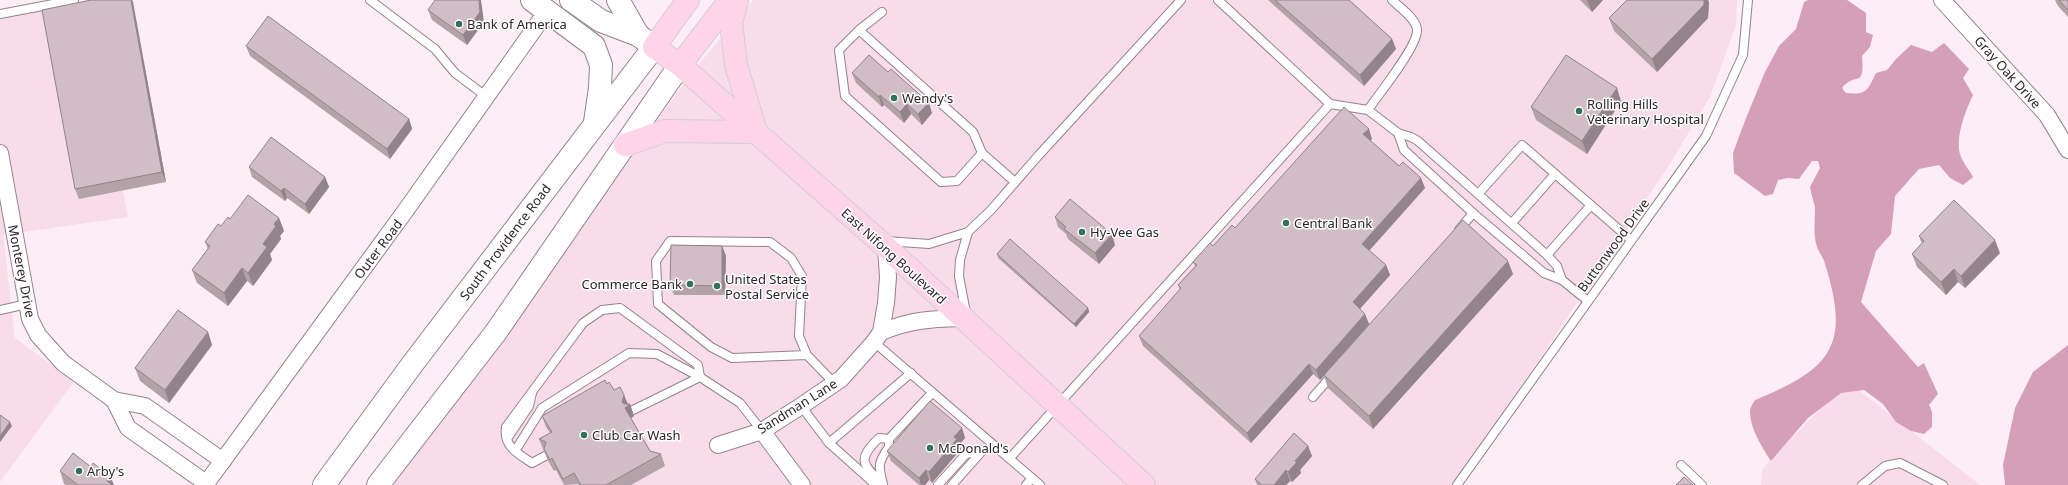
<svg xmlns="http://www.w3.org/2000/svg" width="2068" height="485" font-family="'Noto Sans',sans-serif">
	<style>
		.built { fill: #f8dce9 }
		.forest { fill: #d69fb9 }
		.lines { fill: none; stroke-linecap: round; stroke-linejoin: round }
		.lane-casing { stroke: #94838a; stroke-width: 10 }
		.street-casing { stroke: #94838a; stroke-width: 18 }
		.secondary-casing { stroke: #94838a; stroke-width: 24 }
		.primary-casing { stroke: #d1cfd0; stroke-width: 24 }
		.lane { stroke: #fff; stroke-width: 8 }
		.street { stroke: #fff; stroke-width: 16 }
		.secondary { stroke: #fff; stroke-width: 22 }
		.primary { stroke: #fed5e8; stroke-width: 22 }
		.wall { fill: #b3a3a9 }
		.shaded-wall { fill: #92848a }
		.building { fill: #d0bdc5; stroke: #92848a }
		.poi-dot { fill: #34715d; stroke: #fff; stroke-width: 1.5 }
		.labels { text-anchor: middle; stroke-width: 3; stroke-linejoin: round; paint-order: stroke }
		.poi-label { font-size: 13px; fill: #2d2529; stroke: #fff; text-anchor: start }
		.street-label { font-size: 13px; fill: #2d2529; stroke: #fff }
	</style>
	<rect width="100%" height="100%" fill="#fdedf4"/>
	<g class="built">
		<path d="M753,0H1737L1736,25L1710,97L1668,167L1455,485H390L694,70Z"/>
		<path d="M85,2L128,217L3,235L15,338L74,381L0,482V17Z"/>
		<path d="M1847,381L1980,485H1761L1762,469Z"/>
	</g>
	<g class="forest">
		<path d="M1808,0H1847L1866,13V32L1873,35L1870,47L1862,56C1865,90 1855,71 1842,88L1846,93C1867,95 1867,91 1876,73L1887,70L1896,59L1911,45L1932,52L1944,43L1969,69L1963,78L1973,95C1965,112 1952,144 1963,161C1966,167 1970,171 1973,177L1963,185L1950,178L1939,165L1919,169L1895,196L1891,234L1876,251L1861,302L1918,367L1924,363L1938,394L1929,405L1932,412V427L1924,434L1911,431L1896,422L1883,404L1864,390L1841,393L1808,418L1771,461C1762,447 1750,429 1750,411C1750,408 1753,403 1755,400C1831,369 1851,346 1825,264C1824,258 1819,253 1817,247C1813,235 1815,221 1815,208C1814,201 1811,194 1810,187L1820,168L1818,161H1812L1799,179L1788,178L1778,180L1773,194L1765,196L1734,173L1733,153L1746,118L1765,72L1779,46L1796,29L1804,2Z"/>
		<path d="M2068,345V485H2005L2003,465L2015,408L2033,372Z"/>
	</g>
	<g class="lines">
		<g class="lane-casing">
			<g id="lane">
				<path d="M370,0L435,49L455,73L487,97"/>
				<path d="M1218,0L1330,104L1368,110L1398,133L1411,137L1418,141L1547,255L1557,266L1562,280L1544,273L1473,213L1404,150L1398,133"/>
				<path d="M0,14L74,0"/>
				<path d="M859,30L973,132L982,153L957,181L941,182L845,96L839,50L859,30L882,12"/>
				<path d="M1368,110C1378,95 1418,46 1417,30C1417,19 1399,7 1392,0"/>
				<path d="M982,153L1015,182"/>
				<path d="M1479,193L1522,145L1631,240"/>
				<path d="M1512,223L1555,174"/>
				<path d="M1459,230L1473,213"/>
				<path d="M886,241L929,244L968,232L991,210L1038,156L1181,0"/>
				<path d="M1547,255L1591,205"/>
				<path d="M1562,280L1588,301"/>
				<path d="M0,310L27,304"/>
				<path d="M966,313L959,276L960,260L968,232"/>
				<path d="M874,342L1032,478"/>
				<path d="M807,355L732,358L711,347L658,304L656,261L670,241L770,242L791,258L802,276L799,336L807,355L835,384"/>
				<path d="M1313,397L1333,374"/>
				<path d="M801,406L829,443L876,485"/>
				<path d="M631,411L700,377"/>
				<path d="M507,439L529,406L532,393"/>
				<path d="M829,443L911,373"/>
				<path d="M515,451L542,408L629,353L657,354L700,377L740,403L762,431"/>
				<path d="M545,456L532,463C518,454 503,446 506,427L583,323L602,310L620,308L698,365L700,377"/>
				<path d="M1010,458L1330,104"/>
				<path d="M1681,465L1702,485"/>
				<path d="M883,484C878,466 878,462 889,447V439L932,393"/>
				<path d="M883,484C863,465 856,460 879,438L889,439"/>
				<path d="M938,485L966,454L983,450"/>
				<path d="M952,485L983,450"/>
				<path d="M1026,485L1032,478L1040,485"/>
				<path d="M1457,485L1706,136L1743,55L1748,0"/>
				<path d="M1862,485L1885,466L1900,463L1943,485"/>
			</g>
		</g>
		<g class="street-casing">
			<g id="street">
				<path d="M1942,0L2047,115L2068,150"/>
				<path d="M0,153L30,319L38,335L63,363L114,400L145,406L223,461"/>
				<path d="M881,332C911,320 929,319 961,318"/>
				<path d="M114,400L128,428L206,483"/>
				<path d="M762,431L802,485"/>
				<path d="M718,445L762,431L801,406L841,379L874,342L881,332L886,303L888,277L886,247"/>
				<path d="M205,485L406,210L547,11"/>
			</g>
		</g>
		<g class="secondary-casing">
			<g id="secondary">
				<path d="M532,0L594,46L601,65L600,88L595,122"/>
				<path d="M618,0L638,35"/>
				<path d="M324,485L411,366L654,47L638,35L601,21L571,0"/>
				<path d="M378,485L496,332L680,65"/>
			</g>
		</g>
		<g class="primary-casing">
			<g id="primary">
				<path d="M688,0L654,47L680,65L886,247L1144,485"/>
				<path d="M680,65L730,0"/>
				<path d="M625,145L665,131L756,132L736,65L731,22L737,0"/>
			</g>
		</g>
		<use href="#lane" class="lane"/>
		<use href="#street" class="street"/>
		<use href="#secondary" class="secondary"/>
		<use href="#primary" class="primary"/>
	</g>
	<g class="wall">
		<path d="M91,0H132L166,182L79,199L75,189Z"/>
		<path d="M1268,0H1349L1392,39L1396,49L1364,86Z"/>
		<path d="M1580,0H1603L1592,12Z"/>
		<path d="M2055,0H2068V17L2058,6Z"/>
		<path d="M1709,2L1708,18L1657,72L1614,31L1609,18Z"/>
		<path d="M428,10L484,22L467,45L432,20Z"/>
		<path d="M246,46L409,119L412,129L390,159L250,56Z"/>
		<path d="M852,73L932,113L922,125L911,114L904,123L884,105L882,107L856,83Z"/>
		<path d="M1621,101L1587,154L1536,120L1531,107Z"/>
		<path d="M1372,139L1371,141L1425,188L1369,251L1386,265L1390,275L1360,309L1365,314L1369,324L1513,274L1373,429L1328,388L1324,376L1320,380L1313,374L1251,443L1143,346L1139,336L1180,290L1178,285L1195,266L1193,262L1235,228Z"/>
		<path d="M249,167L325,177L329,187L309,214L287,198L285,201L252,177Z"/>
		<path d="M1055,217L1115,245L1099,264L1068,239L1066,234L1058,227Z"/>
		<path d="M279,218L284,231L280,236L281,239L270,254L272,260L253,286L247,281L228,306L197,283L192,270L208,249L205,242L230,219Z"/>
		<path d="M1919,236L2000,253L1965,288L1958,282L1946,295L1917,267L1912,254L1922,244Z"/>
		<path d="M722,246L726,256L725,295H674L670,285Z"/>
		<path d="M997,254L1088,308L1089,312L1076,327L998,258Z"/>
		<path d="M208,332L212,345L169,403L140,381L135,368Z"/>
		<path d="M607,384L614,390L624,395L628,404H630L634,416L631,418L650,451L661,454L665,466L631,485H579L578,484L564,485L556,470L554,471L548,461L539,439L550,433L546,427L542,416Z"/>
		<path d="M962,428L965,438L959,445L961,449L932,483L929,480L925,485H919L891,461L887,451Z"/>
		<path d="M1308,446L1312,456L1300,470L1301,473L1292,482L1290,481L1286,485H1257L1255,479Z"/>
		<path d="M60,471L114,485H66L64,484Z"/>
	</g>
	<g class="shaded-wall">
		<path d="M131,0H132L133,2L166,182L162,172Z"/>
		<path d="M479,0H481L484,22L467,45L463,35Z"/>
		<path d="M1587,0H1603L1592,12Z"/>
		<path d="M1704,0H1708L1709,2L1708,18L1657,72L1652,59Z"/>
		<path d="M1392,39L1396,49L1364,86L1360,75Z"/>
		<path d="M1617,88L1621,101L1587,154L1582,141Z"/>
		<path d="M880,95L884,105L882,107L879,97Z"/>
		<path d="M929,103L932,113L922,125L918,114Z"/>
		<path d="M907,104L911,114L904,123L900,112Z"/>
		<path d="M409,119L412,129L390,159L387,149Z"/>
		<path d="M1369,129L1372,139L1367,144L1363,134Z"/>
		<path d="M325,177L329,187L309,214L305,204Z"/>
		<path d="M1421,178L1425,188L1366,254L1362,244Z"/>
		<path d="M284,188L287,198L285,201L281,191Z"/>
		<path d="M279,218L284,231L280,236L281,239L270,254L272,260L253,286L248,273L274,224Z"/>
		<path d="M1112,234L1115,245L1099,264L1095,253Z"/>
		<path d="M1995,240L2000,253L1965,288L1961,276Z"/>
		<path d="M722,246L726,256L725,295L722,286Z"/>
		<path d="M1508,261L1513,274L1373,429L1369,416Z"/>
		<path d="M1386,265L1390,275L1357,312L1353,302Z"/>
		<path d="M242,268L247,281L228,306L224,293Z"/>
		<path d="M1954,269L1958,282L1946,295L1941,282Z"/>
		<path d="M1088,308L1089,312L1076,327L1074,324Z"/>
		<path d="M1365,314L1369,324L1320,380L1316,370Z"/>
		<path d="M208,332L212,345L169,403L165,390Z"/>
		<path d="M1309,364L1313,374L1251,443L1247,433Z"/>
		<path d="M624,395L628,405L630,404L634,416L629,419L622,402Z"/>
		<path d="M10,422L12,426L0,442V436Z"/>
		<path d="M962,428L965,438L959,445L961,449L932,483L929,472L954,437Z"/>
		<path d="M1308,446L1312,456L1300,470L1301,473L1292,482L1288,472L1295,461Z"/>
		<path d="M926,470L929,480L925,485H921L919,478Z"/>
		<path d="M1286,470L1290,481L1286,485H1274Z"/>
		<path d="M110,476L114,485H108L107,481Z"/>
	</g>
	<g class="building">
		<path d="M91,0H131L162,172L75,189L42,10Z"/>
		<path d="M435,0H479L480,12L463,35L428,10Z"/>
		<path d="M1275,0H1349L1392,39L1360,75Z"/>
		<path d="M1627,0H1704V5L1652,59L1609,18Z"/>
		<path d="M2059,0H2068V10Z"/>
		<path d="M268,16L409,119L387,149L246,46Z"/>
		<path d="M869,55L888,72L891,69L929,103L918,114L907,104L900,112L880,95L879,97L852,73Z"/>
		<path d="M1566,55L1617,88L1582,141L1531,107Z"/>
		<path d="M1344,107L1369,129L1363,134L1399,166L1403,162L1421,178L1362,244L1386,265L1353,302L1365,314L1316,370L1309,364L1247,433L1139,336L1181,288L1178,285L1197,265L1193,262L1210,243L1213,246L1232,225L1235,228Z"/>
		<path d="M271,137L325,177L305,204L284,188L281,191L249,167Z"/>
		<path d="M248,195L279,218L274,224L276,226L263,244L267,247L248,273L242,268L224,293L192,270L210,246L205,242L218,224L221,226L228,217L230,219Z"/>
		<path d="M1070,199L1112,234L1095,253L1064,229L1066,227L1055,217Z"/>
		<path d="M1954,200L1995,240L1961,276L1954,269L1941,282L1912,254L1924,241L1919,236Z"/>
		<path d="M1463,220L1508,261L1369,416L1324,375Z"/>
		<path d="M1010,239L1088,308L1074,324L997,254Z"/>
		<path d="M671,245L722,246V286L670,285Z"/>
		<path d="M178,310L208,332L165,390L135,368Z"/>
		<path d="M605,380L607,384L609,382L614,390L620,387L624,395L622,402L624,404H630L625,408L650,451L661,454L606,485H581L574,473L563,479L552,458L550,460L544,449L546,442L539,439L552,432L542,416Z"/>
		<path d="M930,401L962,428L954,437L957,439L929,472L926,470L919,478L887,451Z"/>
		<path d="M0,415L10,422L0,436Z"/>
		<path d="M1294,433L1308,446L1295,461L1297,462L1288,472L1286,470L1274,485H1262L1255,479Z"/>
		<path d="M73,453L91,467L93,463L110,476L107,481L112,485H78L60,471Z"/>
		<path d="M1684,477L1693,485H1676Z"/>
	</g>
	<g class="poi-dot">
		<circle cx="459" cy="24" r="4"/>
		<circle cx="894" cy="98" r="4"/>
		<circle cx="1579" cy="111" r="4"/>
		<circle cx="1286" cy="223" r="4"/>
		<circle cx="1082" cy="232" r="4"/>
		<circle cx="690" cy="284" r="4"/>
		<circle cx="717" cy="286" r="4"/>
		<circle cx="584" cy="435" r="4"/>
		<circle cx="930" cy="448" r="4"/>
		<circle cx="79" cy="471" r="4"/>
	</g>
	<g class="labels">
		<g class="poi-label">
			<text x="467" y="29">Bank of America</text>
			<text x="902" y="103">Wendy's</text>
			<text x="1587" y="109">Rolling Hills<tspan x="1587" dy="15">Veterinary Hospital</tspan></text>
			<text x="1294" y="228">Central Bank</text>
			<text x="1090" y="237">Hy-Vee Gas</text>
			<text x="725" y="284">United States<tspan x="725" dy="15">Postal Service</tspan></text>
			<text x="682" y="289" text-anchor="end">Commerce Bank</text>
			<text x="592" y="440">Club Car Wash</text>
			<text x="938" y="453">McDonald's</text>
			<text x="87" y="476">Arby's</text>
		</g>
		<g class="street-label">
			<text transform="translate(2008 72) rotate(48)" y="5">Gray Oak Drive</text>
			<text transform="translate(505 242) rotate(-53)" y="5">South Providence Road</text>
			<text transform="translate(1613 245) rotate(-54)" y="5">Buttonwood Drive</text>
			<text transform="translate(378 249) rotate(-53)" y="5">Outer Road</text>
			<text transform="translate(894 256) rotate(42)" y="5">East Nifong Boulevard</text>
			<text transform="translate(22 271) rotate(79)" y="5">Monterey Drive</text>
			<text transform="translate(797 406) rotate(-32)" y="5">Sandman Lane</text>
		</g>
	</g>
</svg>
